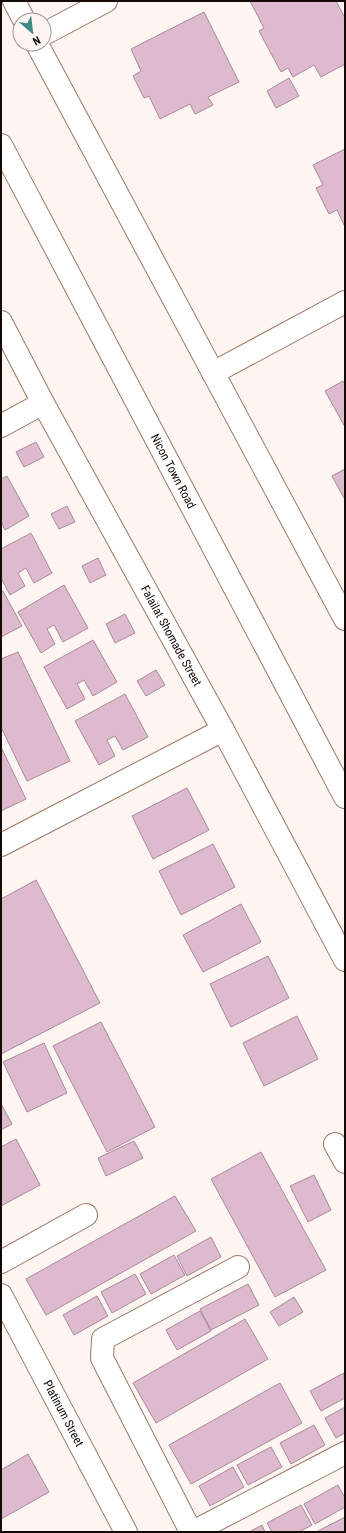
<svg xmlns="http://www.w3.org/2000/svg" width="346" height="1533" font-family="'Roboto Condensed',sans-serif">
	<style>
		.building { fill: #debace; stroke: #ab899c }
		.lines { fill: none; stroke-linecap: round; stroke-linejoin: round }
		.minor-casing { stroke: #997966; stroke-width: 24 }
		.minor { stroke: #fff; stroke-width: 22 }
		.labels { text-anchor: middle; stroke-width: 3.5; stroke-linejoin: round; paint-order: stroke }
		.street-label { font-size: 12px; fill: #140904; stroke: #fcf5f1 }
	</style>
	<rect width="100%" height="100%" fill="#fcf5f1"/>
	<g class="building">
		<path d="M250,1H336L345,18V64L321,77L314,65L293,77L288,68L281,72L259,31L264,28Z"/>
		<path d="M204,12L239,82L208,97L213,105L195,114L190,104L160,119L149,96L144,98L133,76L141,71L131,49Z"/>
		<path d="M289,78L299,96L276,108L267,91Z"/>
		<path d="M345,149V227L337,210L329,214L316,188L323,185L313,165Z"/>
		<path d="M343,381L345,384V427L325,391Z"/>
		<path d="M36,442L44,457L24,467L16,452Z"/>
		<path d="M345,469V498H344L332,476Z"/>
		<path d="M7,476L29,516L5,530L1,521V479Z"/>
		<path d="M67,506L75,522L59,529L51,514Z"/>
		<path d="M31,533L52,573L34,583L26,568L18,573L25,586L10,595L1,578V549Z"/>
		<path d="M98,558L106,575L90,583L82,566Z"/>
		<path d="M64,585L88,628L63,642L54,625L47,629L55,644L41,653L18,612Z"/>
		<path d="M3,591L22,626L1,637V592Z"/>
		<path d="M125,614L135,633L115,643L106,624Z"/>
		<path d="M93,640L117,682L93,696L84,680L77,684L85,699L67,709L44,667Z"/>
		<path d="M18,652L70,761L27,781L1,727V659Z"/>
		<path d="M156,670L165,685L146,696L137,681Z"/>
		<path d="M125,694L148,737L123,750L115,736L107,740L115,756L99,765L75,721Z"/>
		<path d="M1,747L26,799L1,811Z"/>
		<path d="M187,788L209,830L153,859L132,816Z"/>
		<path d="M213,844L235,887L181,915L159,871Z"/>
		<path d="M36,880L100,1003L1,1054V899Z"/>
		<path d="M241,904L261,942L203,972L183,935Z"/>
		<path d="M268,956L289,998L231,1027L210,984Z"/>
		<path d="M297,1016L318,1059L264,1086L243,1043Z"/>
		<path d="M101,1022L155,1127L107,1152L53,1046Z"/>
		<path d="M44,1043L67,1093L27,1112L3,1062Z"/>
		<path d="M1,1104L12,1124L1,1130Z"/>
		<path d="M16,1139L40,1185L1,1206V1147Z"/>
		<path d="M134,1141L143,1158L106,1176L98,1158Z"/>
		<path d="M261,1152L326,1270L275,1297L211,1179Z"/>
		<path d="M314,1175L331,1210L308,1222L290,1186Z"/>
		<path d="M175,1196L196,1231L46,1315L26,1279Z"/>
		<path d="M211,1237L221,1257L187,1276L177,1256Z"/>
		<path d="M174,1255L185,1275L151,1294L140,1274Z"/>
		<path d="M135,1274L146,1294L112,1313L101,1292Z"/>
		<path d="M248,1284L259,1305L211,1330L200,1309Z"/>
		<path d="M97,1296L108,1316L74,1335L63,1315Z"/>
		<path d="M294,1297L303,1312L279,1326L270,1312Z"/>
		<path d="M200,1311L211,1331L177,1350L166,1330Z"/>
		<path d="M245,1319L268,1359L156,1423L133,1383Z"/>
		<path d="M344,1373L345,1398L321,1411L310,1391Z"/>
		<path d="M280,1383L302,1423L191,1484L169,1445Z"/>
		<path d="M345,1407V1433L336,1438L325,1418Z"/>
		<path d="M314,1425L325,1445L291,1464L280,1443Z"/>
		<path d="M271,1447L282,1467L248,1485L237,1465Z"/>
		<path d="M28,1454L49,1492L1,1519V1470Z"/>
		<path d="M233,1467L244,1487L210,1506L199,1486Z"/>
		<path d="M338,1485L345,1498V1507L315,1524L304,1504Z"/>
		<path d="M301,1505L312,1525L299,1532H272L267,1523Z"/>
		<path d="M345,1517V1532H316Z"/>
		<path d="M262,1525L265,1532H249Z"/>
	</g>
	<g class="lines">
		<g class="minor-casing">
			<g id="minor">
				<path d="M14,1L24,20"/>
				<path d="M44,34L106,1"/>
				<path d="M37,44L345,619"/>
				<path id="s1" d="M1,145L345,797"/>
				<path id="s2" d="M1,322L43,403L223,730L1,845"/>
				<path d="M213,373L345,302"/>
				<path d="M1,426L43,403"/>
				<path d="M223,730L345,960"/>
				<path d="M335,1144L345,1162"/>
				<path d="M1,1262L86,1215"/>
				<path id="s3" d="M1,1295L126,1532"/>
				<path d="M191,1532L102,1358L103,1339L238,1267"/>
				<path d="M193,1532L345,1453"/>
			</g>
		</g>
		<use href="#minor" class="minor"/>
	</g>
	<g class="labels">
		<g class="street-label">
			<text dy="4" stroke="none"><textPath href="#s1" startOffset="369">Nicon Town Road</textPath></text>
			<text dy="4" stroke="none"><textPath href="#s2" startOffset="357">Falailat Shomade Street</textPath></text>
			<text dy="4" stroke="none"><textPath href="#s3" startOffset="134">Platinum Street</textPath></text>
		</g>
	</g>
	<rect width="346" height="1533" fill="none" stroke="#140904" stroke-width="4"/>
	<g transform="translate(32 32) rotate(152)"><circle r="19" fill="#fcf5f1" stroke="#9f9792"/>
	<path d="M0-3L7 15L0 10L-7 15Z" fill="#418986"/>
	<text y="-6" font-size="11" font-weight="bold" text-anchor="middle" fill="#140904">N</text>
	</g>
</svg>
